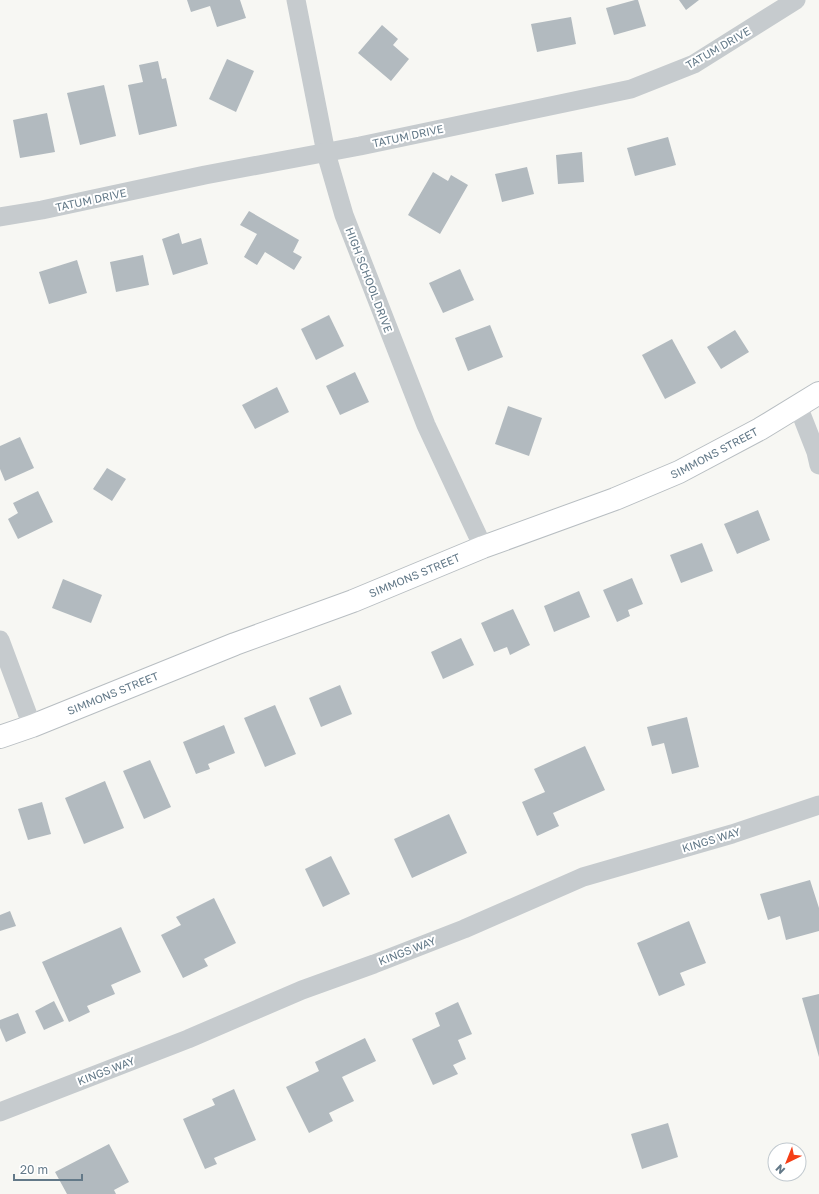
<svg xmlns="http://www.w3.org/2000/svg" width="819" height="1194" font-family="'Golos Text',sans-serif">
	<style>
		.building { fill: #b2babf }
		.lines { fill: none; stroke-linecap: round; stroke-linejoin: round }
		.secondary-casing { stroke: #b8bec2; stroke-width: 24 }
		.street { stroke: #c6cbce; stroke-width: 19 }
		.secondary { stroke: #fff; stroke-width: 22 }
		.labels { text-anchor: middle; stroke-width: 4; stroke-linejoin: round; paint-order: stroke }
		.street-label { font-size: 11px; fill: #637988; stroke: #fff }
	</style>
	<rect width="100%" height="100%" fill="#f7f7f3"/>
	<g class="building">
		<path d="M187,0H240L246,18L217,27L210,6L191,12Z"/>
		<path d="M635,0H638L646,26L614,35L606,8Z"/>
		<path d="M679,0H699L686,10Z"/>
		<path d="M571,17L576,44L537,52L531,24Z"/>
		<path d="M382,25L398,39L393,45L409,59L391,81L358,53Z"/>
		<path d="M227,59L254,71L236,112L209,99Z"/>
		<path d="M158,61L162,79L166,78L177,126L139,135L128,85L143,82L139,65Z"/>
		<path d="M104,85L116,136L80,145L67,93Z"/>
		<path d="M47,113L55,152L20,158L13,120Z"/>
		<path d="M668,137L676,165L635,176L627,148Z"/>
		<path d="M582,152L584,182L558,184L556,155Z"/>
		<path d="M527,167L534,194L502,202L495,174Z"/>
		<path d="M433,172L448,181L451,175L468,185L440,234L408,215Z"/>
		<path d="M249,211L299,240L293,252L302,257L294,270L265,252L257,265L244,257L257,234L240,225Z"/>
		<path d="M179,233L182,244L201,238L208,264L173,275L162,239Z"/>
		<path d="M143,255L149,285L116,292L110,262Z"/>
		<path d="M77,260L87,293L49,304L39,272Z"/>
		<path d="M460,269L474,300L443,313L429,283Z"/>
		<path d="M329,315L344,346L316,360L301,329Z"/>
		<path d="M490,325L503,357L468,371L455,338Z"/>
		<path d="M735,330L749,352L721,369L707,347Z"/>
		<path d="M672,339L696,383L665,399L642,355Z"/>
		<path d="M355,372L369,402L340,415L326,386Z"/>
		<path d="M277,387L289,412L255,429L242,405Z"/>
		<path d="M508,406L542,418L529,456L495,444Z"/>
		<path d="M20,437L34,468L5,481L0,469V446Z"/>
		<path d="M107,468L126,479L112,501L93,489Z"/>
		<path d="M38,491L53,522L18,539L8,519L18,513L13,503Z"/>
		<path d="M758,510L770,540L737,554L724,524Z"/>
		<path d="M702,543L713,571L681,583L670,555Z"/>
		<path d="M632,578L643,604L628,610L630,616L617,622L603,590Z"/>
		<path d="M63,579L102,595L91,623L52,608Z"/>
		<path d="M579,591L590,617L554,632L544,606Z"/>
		<path d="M513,609L530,645L510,655L507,647L494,652L481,623Z"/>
		<path d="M461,638L474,665L443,679L431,652Z"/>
		<path d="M340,685L352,714L321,727L309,698Z"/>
		<path d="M275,705L296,754L265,767L244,718Z"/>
		<path d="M687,717L699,767L672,774L664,743L652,746L647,727Z"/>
		<path d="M224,725L235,753L208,764L210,769L196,774L183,742Z"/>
		<path d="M585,746L605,790L553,813L559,826L537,836L522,802L545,792L534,769Z"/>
		<path d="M150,760L171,807L144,819L123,771Z"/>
		<path d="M105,781L124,828L84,844L65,798Z"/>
		<path d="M42,802L51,834L28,840L18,809Z"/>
		<path d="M449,814L467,853L412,878L394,839Z"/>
		<path d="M331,856L350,894L323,907L305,869Z"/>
		<path d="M810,880L819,908V931L786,940L780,916L768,920L760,894Z"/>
		<path d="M214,898L236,943L204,959L208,966L183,978L161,935L181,925L176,917Z"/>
		<path d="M10,911L16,926L0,931V915Z"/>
		<path d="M689,921L706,963L680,973L685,985L659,996L637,943Z"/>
		<path d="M121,927L141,972L111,985L115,994L87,1006L90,1012L69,1022L42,962Z"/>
		<path d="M819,994V1057L802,998Z"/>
		<path d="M54,1001L64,1021L44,1030L35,1011Z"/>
		<path d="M458,1002L472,1034L458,1040L466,1059L453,1065L458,1074L433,1085L412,1039L440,1026L435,1013Z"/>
		<path d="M18,1013L26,1033L6,1042L0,1028V1020Z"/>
		<path d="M365,1038L376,1061L342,1077L354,1101L329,1113L333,1121L309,1133L286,1087L319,1071L315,1062Z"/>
		<path d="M234,1089L256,1140L214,1158L217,1164L205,1169L183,1119L215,1105L212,1099Z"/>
		<path d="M668,1123L678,1157L642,1169L631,1134Z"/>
		<path d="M109,1144L129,1182L114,1190L116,1194H67L55,1172Z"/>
	</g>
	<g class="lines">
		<g class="secondary-casing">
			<g id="secondary">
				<path id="s1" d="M0,737L32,726L235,644L353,601L483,547L615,499L679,472L760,429L819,393"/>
			</g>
		</g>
		<g class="street">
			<path d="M296,0L326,153L344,215L426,425L483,547"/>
			<path d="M0,217L42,210L205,175L360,146L631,89L694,64L796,0"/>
			<path d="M798,406L816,452L819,465"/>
			<path d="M0,640L32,726"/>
			<path d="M0,1112L188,1039L302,990L374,964L464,929L583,877L732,834L819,805"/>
		</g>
		<use href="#secondary" class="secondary"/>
	</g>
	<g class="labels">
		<g class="street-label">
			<text transform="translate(718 48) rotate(-30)" y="4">TATUM DRIVE</text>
			<text transform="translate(408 136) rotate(-12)" y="4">TATUM DRIVE</text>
			<text transform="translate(91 200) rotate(-12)" y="4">TATUM DRIVE</text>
			<text transform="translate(369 280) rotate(69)" y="4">HIGH SCHOOL DRIVE</text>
			<text dy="4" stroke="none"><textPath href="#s1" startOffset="769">SIMMONS STREET</textPath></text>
			<text dy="4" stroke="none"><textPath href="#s1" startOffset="445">SIMMONS STREET</textPath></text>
			<text dy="4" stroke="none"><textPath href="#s1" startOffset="121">SIMMONS STREET</textPath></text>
			<text transform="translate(711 840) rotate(-17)" y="4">KINGS WAY</text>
			<text transform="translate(407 951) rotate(-21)" y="4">KINGS WAY</text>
			<text transform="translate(106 1071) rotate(-21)" y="4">KINGS WAY</text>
		</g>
	</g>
	<g transform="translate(787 1162) rotate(223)"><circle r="19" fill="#ffffff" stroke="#c1c9cf"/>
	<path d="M0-3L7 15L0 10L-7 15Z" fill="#f53e16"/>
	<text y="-6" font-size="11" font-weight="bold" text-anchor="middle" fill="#637988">N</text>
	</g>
	<path d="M14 1174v6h68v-6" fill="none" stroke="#637988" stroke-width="2"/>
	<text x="20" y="1174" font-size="12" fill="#637988" stroke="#ffffff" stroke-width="3" paint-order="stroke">20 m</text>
</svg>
